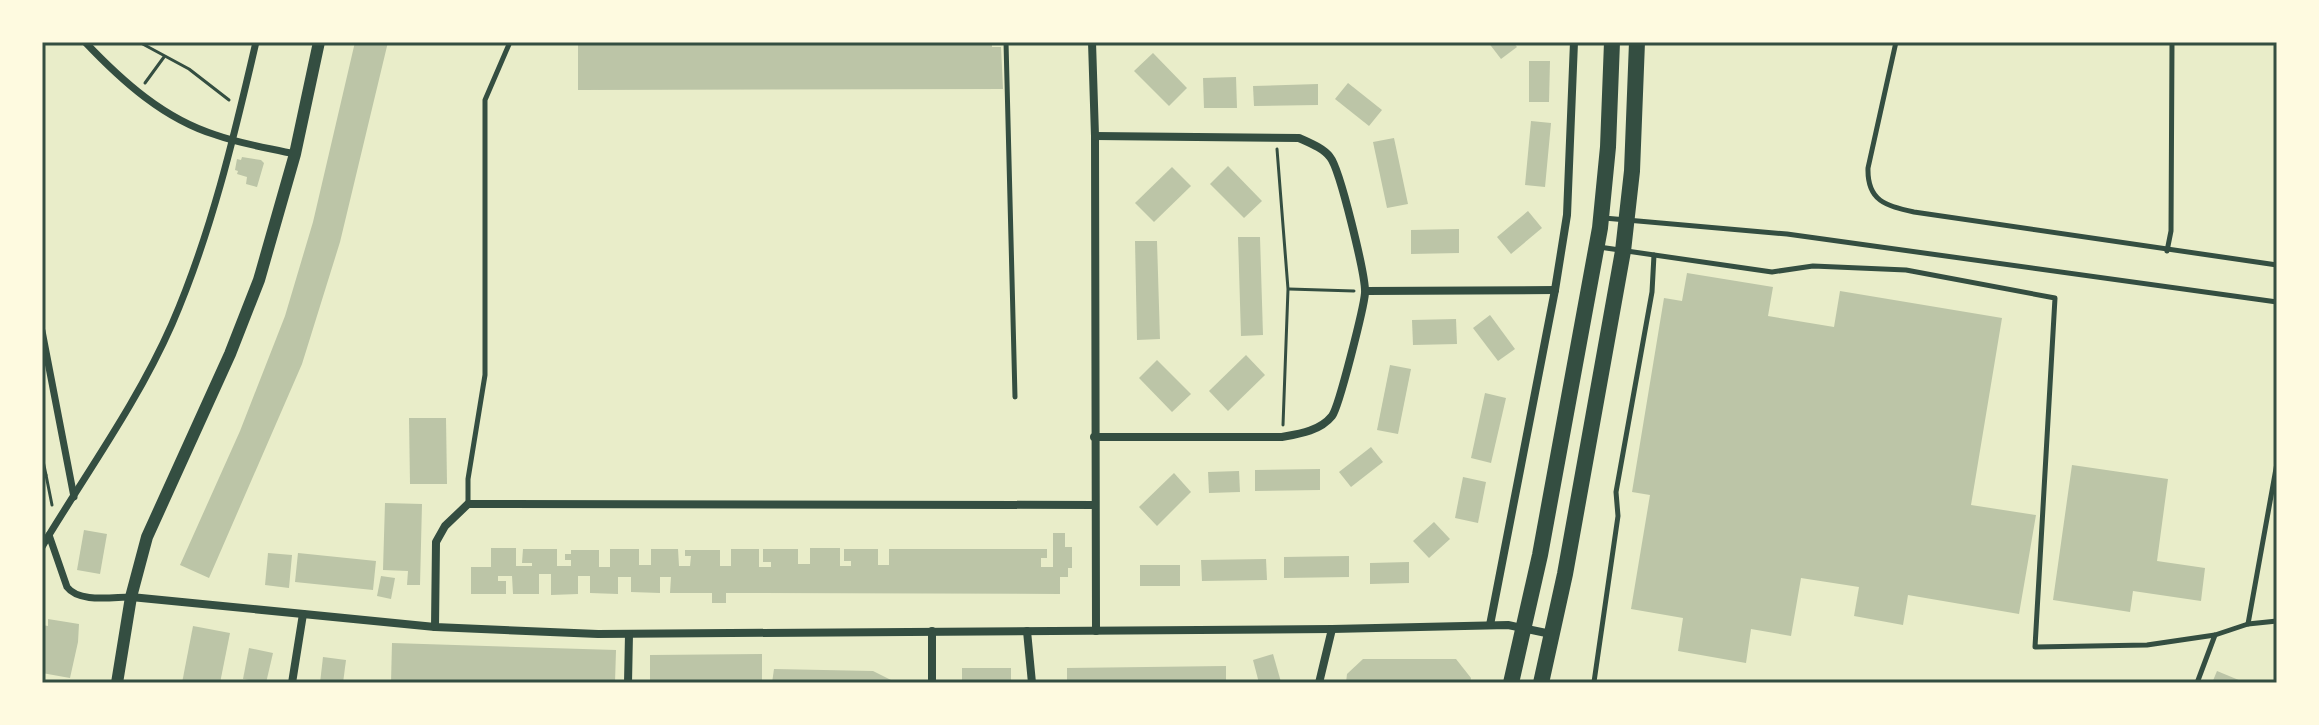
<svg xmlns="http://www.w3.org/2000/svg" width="2319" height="725" font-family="'Titillium Web',sans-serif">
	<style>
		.building { fill: #bcc5a7 }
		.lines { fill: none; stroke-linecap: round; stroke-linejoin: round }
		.path { stroke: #344e41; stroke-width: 3 }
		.service { stroke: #344e41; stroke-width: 5 }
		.pedestrian { stroke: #344e41; stroke-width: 7 }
		.minor { stroke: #344e41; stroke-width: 8 }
		.tertiary { stroke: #344e41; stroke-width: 12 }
		.primary { stroke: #344e41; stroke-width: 16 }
		.neatline { fill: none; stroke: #344e41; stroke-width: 3 }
	</style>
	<rect width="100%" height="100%" fill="#e9edc9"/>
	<g class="building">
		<path d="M355,42H388L340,242L302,364L209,578L180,565L240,431L285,316L313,222Z"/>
		<path d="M578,42H992V47H1001L1003,89L578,90Z"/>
		<path d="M1488,42H1513L1517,47L1501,59Z"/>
		<path d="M1153,53L1187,88L1169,106L1134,71Z"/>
		<path d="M1529,61H1550L1549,102H1529Z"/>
		<path d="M1236,77L1237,108H1204L1203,78Z"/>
		<path d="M1348,83L1382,110L1369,126L1335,99Z"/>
		<path d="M1318,84V105L1254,106L1253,86Z"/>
		<path d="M1531,121L1551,123L1545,187L1525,185Z"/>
		<path d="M1394,138L1408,204L1387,208L1373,142Z"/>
		<path d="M242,157L261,160L264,163L257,187L246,184L247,177L237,174L238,171L235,170L237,159L241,160Z"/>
		<path d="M1228,166L1262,201L1244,218L1210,184Z"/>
		<path d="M1172,167L1191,186L1154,222L1135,203Z"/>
		<path d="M1528,211L1542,228L1511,254L1497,237Z"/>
		<path d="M1459,229V253L1411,254V230Z"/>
		<path d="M1238,237H1260L1263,335L1241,336Z"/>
		<path d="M1135,241H1157L1160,339L1137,340Z"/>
		<path d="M1687,273L1773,287L1768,316L1834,327L1840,291L2002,318L1971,505L2036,515L2019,614L1908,595L1903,625L1854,616L1859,587L1801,578L1791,636L1751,629L1746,663L1678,651L1683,618L1631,609L1650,495L1632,492L1664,298L1682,301Z"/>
		<path d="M1490,315L1515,349L1498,361L1473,328Z"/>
		<path d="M1456,319L1457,344L1413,345L1412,320Z"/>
		<path d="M1246,355L1265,375L1228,411L1209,391Z"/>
		<path d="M1157,360L1191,394L1172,412L1139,378Z"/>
		<path d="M1390,365L1411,369L1398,434L1377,430Z"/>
		<path d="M1485,393L1506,398L1491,463L1471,458Z"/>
		<path d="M409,418H446L447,484H410Z"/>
		<path d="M1371,447L1383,462L1351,487L1339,472Z"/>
		<path d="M2072,465L2168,479L2157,561L2205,568L2201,601L2133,591L2130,612L2053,600Z"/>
		<path d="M1320,469V490L1255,491V470Z"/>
		<path d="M1239,471L1240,492L1209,493L1208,472Z"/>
		<path d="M1174,473L1191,492L1157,526L1139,507Z"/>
		<path d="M1463,477L1486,482L1478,523L1455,518Z"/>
		<path d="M385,503L422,504L420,585H407L408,571L383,570Z"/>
		<path d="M1434,522L1450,539L1429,558L1413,541Z"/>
		<path d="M84,530L107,534L100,574L77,570Z"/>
		<path d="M1053,533H1065V547H1072V568H1068V577H1060V594L726,593V603H712V593H670L671,577H660V593L631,592V577H618V594L590,593V576H578V594L551,595V574H539V594H513L512,576H498V581H506V594H471V567H491V548H516V566H532V563H522L523,549H557V566H571V560H565V554H571V550H599V567H610V549H639V565H651V549H678L679,566H690L691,556H685V550H720V566H731V549H759V567H771V562H763V549H798V564H810V548H840V566H851V561H844V549H878V565H889V549H1047V558H1041V567H1053Z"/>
		<path d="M268,553L292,555L289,588L265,585Z"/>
		<path d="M298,553L376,561L373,590L295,582Z"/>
		<path d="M1349,556V577L1284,578V557Z"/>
		<path d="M1266,559L1267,580L1202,581L1201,560Z"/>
		<path d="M1409,562V583L1370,584V563Z"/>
		<rect x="1140" y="565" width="40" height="21"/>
		<path d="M381,576L395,578L391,599L377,596Z"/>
		<path d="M48,619L79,624L78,642L70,678L42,673V625L48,626Z"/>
		<path d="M193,626L230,633L220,683H182Z"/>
		<path d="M392,643L616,650L615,683H391Z"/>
		<path d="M249,648L273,653L266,683L243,679Z"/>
		<path d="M762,654V683H650V655Z"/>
		<path d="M1273,654L1281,682L1259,683L1253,660Z"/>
		<path d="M323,657L346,660L343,683H320Z"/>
		<path d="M1363,659H1456L1471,678L1470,683H1346L1347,674Z"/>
		<path d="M1226,666V683H1067V668Z"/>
		<rect x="962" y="668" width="49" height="15"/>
		<path d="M774,669L873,671L891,680V683H772Z"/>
		<path d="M2217,671L2246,683H2212Z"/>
	</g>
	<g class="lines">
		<g class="path">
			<path d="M139,42L189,69L229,100"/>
			<path d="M145,83L164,57"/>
			<path d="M1277,149L1288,289L1283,425"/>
			<path d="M1289,289L1354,291"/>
			<path d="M42,456L46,475"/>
			<path d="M42,476L46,475L52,505"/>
		</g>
		<g class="service">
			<path d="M1006,42L1015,397"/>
			<path d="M1896,42L1868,168C1867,201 1886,206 1914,212L2277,265"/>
			<path d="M1604,218L1787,234L2277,302"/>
			<path d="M1599,247L1772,272L1813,266L1906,270L2055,298L2035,647L2147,645L2215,635L2248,624L2277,621"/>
			<path d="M2167,251L2171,231L2172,42"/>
			<path d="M468,504V479L485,375V100L510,42"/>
			<path d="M2248,624L2277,463"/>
			<path d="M1594,682L1618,516L1616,492L1652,292L1654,255"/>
			<path d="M2197,683L2215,635"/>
		</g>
		<g class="pedestrian">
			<path d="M85,42C122,81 164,119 216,135C241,144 269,148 295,154"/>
			<path d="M42,331L74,497"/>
			<path d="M49,535C92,465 139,399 172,324C211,234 234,137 256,42"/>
			<path d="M42,547L49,535L67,587C79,603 112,597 131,597"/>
		</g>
		<g class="minor">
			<path d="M1092,42L1095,136L1096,631"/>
			<path d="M1366,291L1555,290"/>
			<path d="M1094,437H1282C1299,434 1320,431 1332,416C1339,407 1364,307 1365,293C1366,277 1340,169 1330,157C1323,148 1310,143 1299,138L1095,136"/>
			<path d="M131,597L435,627L598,634L1332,629L1508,625L1551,634"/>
			<path d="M1490,625L1555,290L1567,215L1574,42"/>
			<path d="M435,627L436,542L445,526L468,504L1095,505"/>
			<path d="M1027,631L1032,683"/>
			<path d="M292,683L303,614"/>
			<path d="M628,683L629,634"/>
			<path d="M932,683V631"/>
			<path d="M1319,683L1332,629"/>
		</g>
		<path class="tertiary" d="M117,683L131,597L147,537L230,354L259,280L295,154L319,42"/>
		<g class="primary">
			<path d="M1511,683L1540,555L1600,228L1608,147L1612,42"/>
			<path d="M1541,683L1565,574L1623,251L1632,171L1637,42"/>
		</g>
	</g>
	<rect width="2319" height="725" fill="none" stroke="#fefae0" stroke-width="88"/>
	<rect x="44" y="44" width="2231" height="637" class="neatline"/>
</svg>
